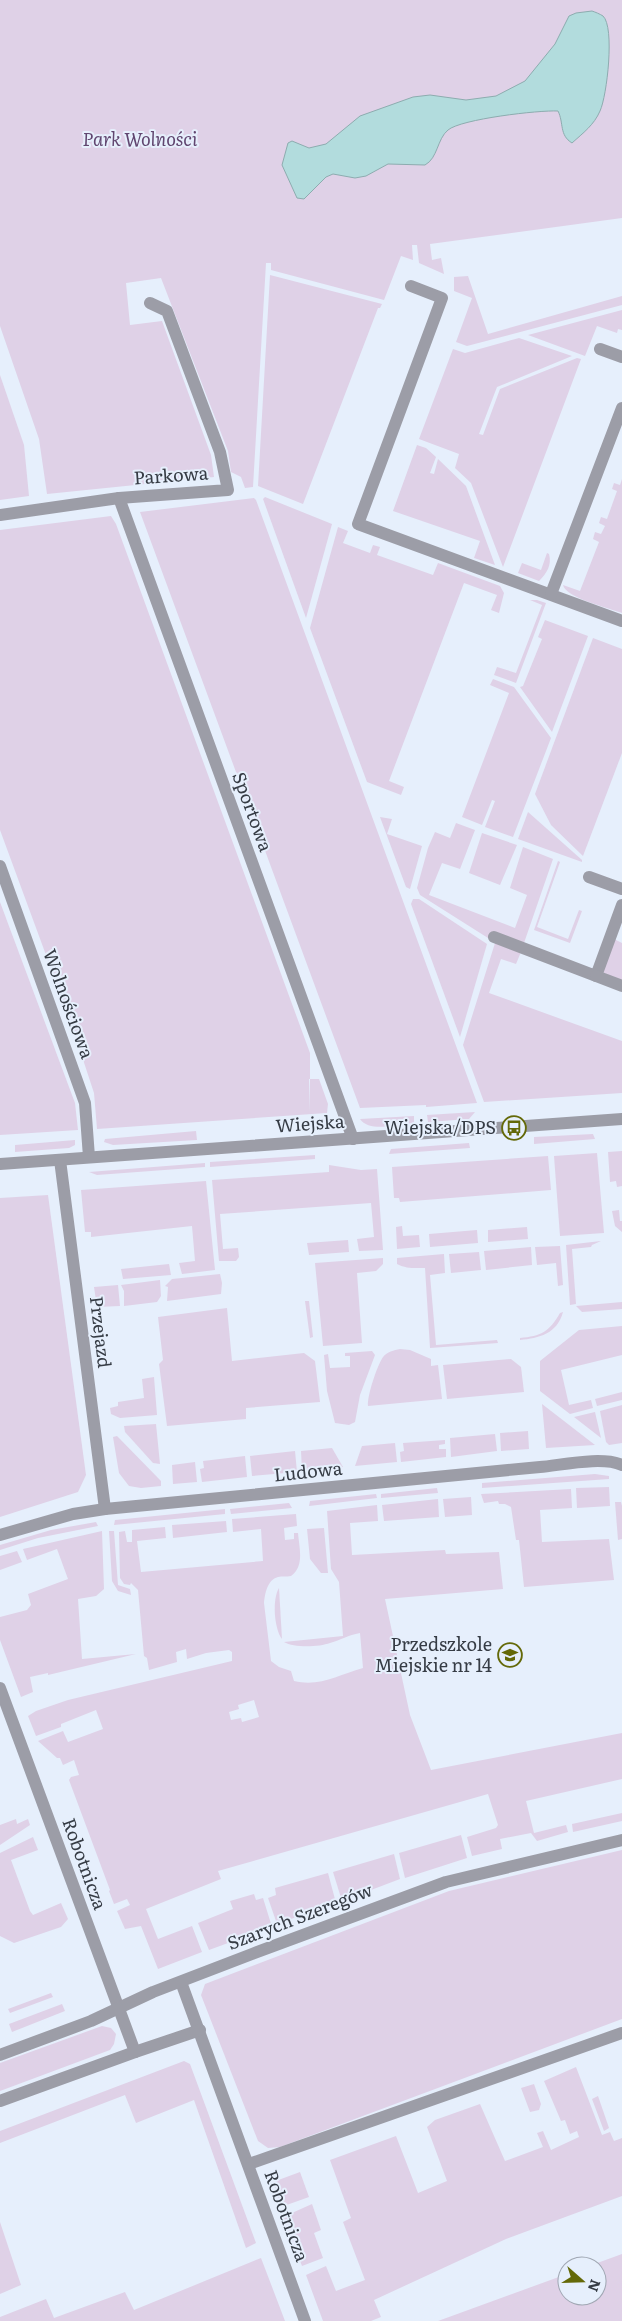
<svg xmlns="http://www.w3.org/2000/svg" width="622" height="2321" font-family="Literata,serif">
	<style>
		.green { fill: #dfd1e7; fill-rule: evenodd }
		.water { fill: #b2dcdd; stroke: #8dacaf }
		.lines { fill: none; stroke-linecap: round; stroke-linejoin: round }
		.minor { stroke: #9c9da7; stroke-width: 12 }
		.labels { text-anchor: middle; stroke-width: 4; stroke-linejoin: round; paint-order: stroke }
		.park-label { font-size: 18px; font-style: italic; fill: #614670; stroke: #e6effc }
		.street-label { font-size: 18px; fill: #363c45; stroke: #e6effc }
		.poi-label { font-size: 18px; fill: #363c45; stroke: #e6effc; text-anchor: end }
	</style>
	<rect width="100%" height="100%" fill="#e6effc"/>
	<g class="green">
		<path d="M0,0H622V218L430,244L432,260L441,258L444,274L419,263L417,245H412L413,260L401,256L384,300L271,270V263H266L253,487L245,488L241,477L231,472L228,451L161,278L126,283L130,325L162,321L211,455L214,477L47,494L39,439L0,326Z"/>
		<path d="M270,275L382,304L380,308H378L303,504L258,486Z"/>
		<path d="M468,276L488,334L622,296V305L467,346L456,342L472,298L454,291V277Z"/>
		<path d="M622,310V330L618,329L617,333L597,326L585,356L528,335Z"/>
		<path d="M519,338L572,356L497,387L479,434L483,435L500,389L577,358L581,359L503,567L471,483L455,468L459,454L419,439L453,349L465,353Z"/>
		<path d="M0,375L24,445L29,496L0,500Z"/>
		<path d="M417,445L426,448L436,457L430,473L434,474L438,459L466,486L495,565L474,558L480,541L393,511Z"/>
		<path d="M622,479V613C609,608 566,598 563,585L580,591L599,542L593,539L595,532L601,534L605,526L599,523L601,517L607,519L617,491L612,489L614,483L620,485Z"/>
		<path d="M265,497L332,524L306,618L263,499Z"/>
		<path d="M254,498L256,500L477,1103L426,1107V1105L360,1108L140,512Z"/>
		<path d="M111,516L116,524L310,1053V1112L309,1079H319L328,1104L327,1113L97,1129L94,1093L71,1023L0,830V530Z"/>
		<path d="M338,527L348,531L343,543L370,553L373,545L380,547L377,555L433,575L438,563L500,586L504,593L499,613L491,610L497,595L464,583L389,781L404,787L401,795L367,782L310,628Z"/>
		<path d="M547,553L549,554C552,565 547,573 539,581L518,573L522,563L541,570Z"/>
		<path d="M530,600H537L546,603L516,683L494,675L497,667L516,673L542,605Z"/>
		<path d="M545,620L588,636L552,732L520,687L523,686L542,639L538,637Z"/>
		<path d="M593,638L622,649V753L583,856L551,825L535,794Z"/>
		<path d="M493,679L514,687L551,738L513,837L485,827L495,801L492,800L482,825L462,817L509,693L490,685Z"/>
		<path d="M528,812L582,860V862L518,839Z"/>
		<path d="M380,817L392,819L387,834L422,846L410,889L406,887Z"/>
		<path d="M456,823L475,830L460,869L442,863L429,895L515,928L527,895L510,888L523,847L553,859L524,943L488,938L420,895L417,888L428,848L435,832L450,838Z"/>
		<path d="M482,833L517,845L500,885L469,873Z"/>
		<path d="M558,861L560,862L537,927L568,939L579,910L582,911L570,943L534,930Z"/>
		<path d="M413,899H419L487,944L460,1037L411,904Z"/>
		<path d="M0,902L75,1103L78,1130L0,1135Z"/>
		<path d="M614,939L622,943V981L607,975L603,972Z"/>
		<path d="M495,943L521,952L516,964L501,959L489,993L622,1041V1093L484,1102L463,1045Z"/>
		<path d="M475,1112L469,1119L428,1122L427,1115Z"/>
		<path d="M414,1116V1123C400,1124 369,1133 360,1119Z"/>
		<path d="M196,1131L197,1140L113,1145L104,1142L105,1139Z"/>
		<path d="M593,1134L595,1139L534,1144V1137Z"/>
		<path d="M75,1140V1145L69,1148L15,1152V1145Z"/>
		<path d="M469,1143L470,1148L389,1154L391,1149Z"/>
		<path d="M622,1151V1186L617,1187L616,1181L610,1182L608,1152Z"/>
		<path d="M597,1153L604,1233L560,1236L554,1156Z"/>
		<path d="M315,1155V1159L210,1167V1162Z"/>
		<path d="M548,1156L551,1190L400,1202L399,1198H394L392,1167Z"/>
		<path d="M205,1163V1167L97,1175L89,1172Z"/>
		<path d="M329,1165L361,1170L377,1169L383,1250L359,1251L357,1239L374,1237L371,1203L220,1214L223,1249L238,1248L239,1257L236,1261H219L212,1180L329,1172Z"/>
		<path d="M206,1181L215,1270L182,1274L179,1263L195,1261L192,1226L91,1237V1232H85L81,1190Z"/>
		<path d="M48,1195L86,1475L78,1492L0,1517V1198Z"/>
		<path d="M619,1210L620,1221H622V1232L615,1226L612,1211Z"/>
		<path d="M402,1226L403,1236L419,1235L420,1247L397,1249L396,1227Z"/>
		<path d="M527,1227L528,1239L488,1242V1230Z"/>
		<path d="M477,1230L478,1243L430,1247L429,1234Z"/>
		<path d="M348,1240L349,1252L309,1255L307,1243Z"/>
		<path d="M601,1241L592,1245L591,1247L572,1249L576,1304L570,1305L566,1245Z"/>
		<path d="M560,1246L563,1285L558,1286L556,1263L537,1265L535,1247Z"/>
		<path d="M531,1247L532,1265L486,1270L484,1251Z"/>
		<path d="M479,1252L481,1270L451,1273L449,1254Z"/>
		<path d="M444,1254L445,1273L430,1275L436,1345L497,1340L498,1343L430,1348L425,1268C414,1268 407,1269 397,1264V1258Z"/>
		<path d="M383,1258V1264L376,1271L357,1273L362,1343L323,1346L315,1263Z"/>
		<path d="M169,1264L171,1275L123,1279L121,1269Z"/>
		<path d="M220,1274L222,1283L221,1294L167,1301L168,1287L165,1286L172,1279Z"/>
		<path d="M160,1280L161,1296L157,1302L124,1306V1291L121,1285Z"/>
		<path d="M118,1285L120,1306L97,1307L94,1287Z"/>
		<path d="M305,1301H309L313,1337L310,1338Z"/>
		<path d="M622,1302V1309L582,1312L576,1306Z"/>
		<path d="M227,1308L232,1361L304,1353L315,1361L320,1402L246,1408V1419L167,1426L159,1364L163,1360L158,1317Z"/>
		<path d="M563,1312C557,1334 539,1338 520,1340V1338C541,1336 549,1332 560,1313Z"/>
		<path d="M622,1326V1355L561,1370L569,1405L591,1400L593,1408L570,1414L540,1391V1361L579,1330Z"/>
		<path d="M400,1349L410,1350L431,1359V1366L438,1365L442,1399L368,1406C367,1396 377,1366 383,1357C387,1352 394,1350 400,1349Z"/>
		<path d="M372,1351L375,1355L360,1395L355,1422L349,1425L335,1423L327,1391L324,1355L328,1354L330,1368L350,1367V1356H345V1353Z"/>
		<path d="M511,1359L521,1367L524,1392L447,1399L443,1365Z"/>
		<path d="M154,1377L157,1415L120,1418L111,1414L110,1408L118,1406V1402L144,1398L142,1379Z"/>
		<path d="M622,1392V1400L597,1406L595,1399Z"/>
		<path d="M542,1404L595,1445L546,1448Z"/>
		<path d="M622,1405V1443L609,1445L606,1442L600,1411Z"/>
		<path d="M595,1412L601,1438L574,1417Z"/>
		<path d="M156,1424L160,1464L153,1463L125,1432L124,1426Z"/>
		<path d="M528,1431L529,1449L501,1451L500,1433Z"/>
		<path d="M495,1434L497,1451L451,1457L450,1438Z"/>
		<path d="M117,1436L161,1481V1486L141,1488L129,1486L119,1473L113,1437Z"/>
		<path d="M445,1440V1444L439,1445V1449H446V1457L401,1462L400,1452L404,1451L403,1443Z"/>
		<path d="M395,1443L397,1462L355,1466L362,1446Z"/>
		<path d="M332,1448L343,1467L302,1471L301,1451Z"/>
		<path d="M295,1451L297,1472L252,1476L250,1456Z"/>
		<path d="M245,1456L247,1477L202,1482L200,1469L204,1468L203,1461Z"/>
		<path d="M195,1462L197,1482L173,1484L172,1465Z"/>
		<path d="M595,1474L609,1476V1479L482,1488V1483Z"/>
		<path d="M609,1487L610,1506L577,1508L576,1488Z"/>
		<path d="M437,1488L438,1493L381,1498V1494Z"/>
		<path d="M571,1489L572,1508L540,1510L542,1542L609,1539L614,1580L524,1587L519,1540H516L511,1507L505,1504H499L498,1501L484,1503L481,1494Z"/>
		<path d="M376,1494L377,1498L309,1506L310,1501Z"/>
		<path d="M471,1497L472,1515L445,1517L443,1499Z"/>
		<path d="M438,1499L439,1517L384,1521L382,1505Z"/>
		<path d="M615,1502H621L622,1506V1539L618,1540Z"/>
		<path d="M289,1503L292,1508L231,1514L230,1509Z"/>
		<path d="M377,1505L378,1521L350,1523L352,1555L445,1550L446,1554L499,1552L503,1589L385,1599L410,1715L431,1770L622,1733V1779L526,1801L534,1833L566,1825L568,1832L537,1841L531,1833L500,1839L502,1849L472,1856L467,1837L496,1828L498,1825L488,1794L218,1871L221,1879L146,1909L158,1939L192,1926L202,1952L158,1969L141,1926L125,1929L117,1911L130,1905L127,1899L114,1904L109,1891L110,1890L69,1780L71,1777L79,1775L74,1760L63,1765L60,1758H57L38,1741L63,1731L68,1742L103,1729L96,1710L61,1724V1727L36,1736L28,1716L36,1711L68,1700L232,1661V1652L229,1650L206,1653L187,1659L186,1649L176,1652L177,1662L149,1670L147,1658L144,1656L138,1590L131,1583L130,1585L124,1584L120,1578L119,1532L125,1531L127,1542H132V1530L165,1527L166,1538L137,1541L141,1572L263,1561L261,1529L233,1532L232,1519L296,1514L297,1526L284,1528L285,1540L294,1539V1533H298C299,1547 305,1566 291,1576C286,1577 282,1576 278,1577C267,1580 265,1594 264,1603L271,1661L279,1667L291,1671L294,1681C320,1687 338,1675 363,1668L360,1633C348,1635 341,1640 330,1643C319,1647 294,1648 284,1642L343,1636L339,1582L331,1569L327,1511ZM254,1700L259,1717L242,1722L241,1718L231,1720L229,1712L239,1709L238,1705Z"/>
		<path d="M225,1509V1514L114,1525L115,1520Z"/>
		<path d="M226,1521L227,1532L173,1538L172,1525Z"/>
		<path d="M96,1522L98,1526L38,1538L0,1550V1545L51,1530Z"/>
		<path d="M324,1528L328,1573H321L310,1559L307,1529Z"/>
		<path d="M102,1531L104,1589L96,1596L78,1599L82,1659L136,1654L48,1675V1673L30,1677L33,1692L21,1697L0,1640V1617L27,1610L31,1605L28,1594L68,1579L57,1549L27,1560L23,1549Z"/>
		<path d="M109,1531H114L118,1585L130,1589L131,1595L118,1591L112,1581Z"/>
		<path d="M17,1551L22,1562L0,1570V1556Z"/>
		<path d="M279,1588L282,1639C274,1629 272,1599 279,1588Z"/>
		<path d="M622,1813V1821L573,1832L572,1824Z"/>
		<path d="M16,1819L17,1824L28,1819L30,1825L0,1845V1825Z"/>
		<path d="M461,1835L467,1858L405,1878L399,1853Z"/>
		<path d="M33,1837L38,1850L11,1860L30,1911L33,1915L61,1903L68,1919L61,1927L14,1943L0,1936V1853Z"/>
		<path d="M622,1850V2019L280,2147L268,2148L258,2141L201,1995L205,1984L449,1891Z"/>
		<path d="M394,1854L400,1879L342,1901L333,1872Z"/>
		<path d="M328,1873L336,1903L277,1924L268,1898L276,1895L275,1888Z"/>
		<path d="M254,1894L256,1900L263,1898L272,1927L209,1950L198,1923L233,1909L230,1901Z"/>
		<path d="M51,1993L53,1997L10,2013L8,2009Z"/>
		<path d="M62,2004L65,2011L12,2032L9,2024Z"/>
		<path d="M102,2026L111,2028L116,2034L114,2044L110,2050L0,2091V2063Z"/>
		<path d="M184,2061L190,2064L256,2243L246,2248L194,2100L136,2123L125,2095L0,2143V2131Z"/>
		<path d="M576,2067L602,2135L610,2132L614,2141L622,2138V2196L506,2239L374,2300L381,2317L371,2321H323L306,2275L326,2266L336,2291L365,2280L343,2222L351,2218L330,2160L396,2136L418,2193L447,2181L427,2127L435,2120L480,2104L505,2161L543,2147L537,2133L543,2131L551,2150L579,2137L577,2131L570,2134L565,2120L561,2121L544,2081Z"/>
		<path d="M534,2084L541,2104L539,2110L530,2112L521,2088Z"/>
		<path d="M598,2096L609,2128L604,2131L592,2099Z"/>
		<path d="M300,2172L309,2197L281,2207L273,2182Z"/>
		<path d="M312,2204L321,2230L314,2233L323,2258L302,2266L283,2217Z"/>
		<path d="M0,2222L21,2285L0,2294Z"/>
		<path d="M622,2254V2321H438L567,2274V2296H597V2266H589Z"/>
		<path d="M261,2258L285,2321H0V2317L46,2299L54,2318L125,2292L134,2310Z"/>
	</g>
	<path class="water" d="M592,11C595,12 600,14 603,16C615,27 607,96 600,111C594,125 583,133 572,143C559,135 564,123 558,111C539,110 461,119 448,130C437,139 438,158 425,165L388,164L366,176L355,178L333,174L326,177L304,199L297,198L282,165L288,143L292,141L309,148L326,144L360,116L413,97L430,95L466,100L496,96L525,81L555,44L569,16L576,13Z"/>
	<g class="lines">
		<g class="minor">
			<path d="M411,286L442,298L358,524L622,621"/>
			<path d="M600,349L622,357"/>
			<path d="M119,498L353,1139"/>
			<path d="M0,515L119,498L228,490L220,452L167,311L150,303"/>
			<path d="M551,594L622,408"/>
			<path d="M0,866L85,1103L89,1157"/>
			<path d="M589,877L622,889"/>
			<path d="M494,937L596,976L622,905"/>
			<path d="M596,976L622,986"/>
			<path d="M60,1160L105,1509"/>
			<path d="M0,1164L622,1119"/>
			<path d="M0,1535L73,1514L105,1509L540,1467C562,1465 602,1456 622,1465"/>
			<path d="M0,1688L135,2052"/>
			<path d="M181,1982L305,2321"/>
			<path d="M0,2055L91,2021L153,1992L252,1954L446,1882L622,1840"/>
			<path d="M0,2101L135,2052L200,2030"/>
			<path d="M249,2164L622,2033"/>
		</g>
	</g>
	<defs>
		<g id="bus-ring" transform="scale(1.25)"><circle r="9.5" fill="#e6effc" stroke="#646908" stroke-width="1.5"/><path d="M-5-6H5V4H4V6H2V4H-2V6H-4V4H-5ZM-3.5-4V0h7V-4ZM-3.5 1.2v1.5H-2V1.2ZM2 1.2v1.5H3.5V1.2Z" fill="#646908"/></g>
		<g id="school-ring" transform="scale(1.25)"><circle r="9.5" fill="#e6effc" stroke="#646908" stroke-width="1.5"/><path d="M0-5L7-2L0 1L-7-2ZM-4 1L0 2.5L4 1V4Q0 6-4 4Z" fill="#646908"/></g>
	</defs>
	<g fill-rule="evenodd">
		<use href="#bus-ring" x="514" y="1128"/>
		<use href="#school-ring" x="510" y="1655"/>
	</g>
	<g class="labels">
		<g class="park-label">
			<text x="140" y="146">Park Wolności</text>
		</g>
		<g class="street-label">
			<text transform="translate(171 476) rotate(-4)" y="6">Parkowa</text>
			<text transform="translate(252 812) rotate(70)" y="6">Sportowa</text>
			<text transform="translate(68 1004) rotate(70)" y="6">Wolnościowa</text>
			<text transform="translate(310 1124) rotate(-4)" y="6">Wiejska</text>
			<text transform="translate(100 1332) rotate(83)" y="6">Przejazd</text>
			<text transform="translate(308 1472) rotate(-6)" y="6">Ludowa</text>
			<text transform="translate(84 1864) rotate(70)" y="6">Robotnicza</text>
			<text transform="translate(300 1917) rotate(-21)" y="6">Szarych Szeregów</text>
			<text transform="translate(286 2216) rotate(70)" y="6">Robotnicza</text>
		</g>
		<g class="poi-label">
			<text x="496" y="1134">Wiejska/DPS</text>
			<text x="492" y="1651">Przedszkole<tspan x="492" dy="21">Miejskie nr 14</tspan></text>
		</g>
	</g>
	<g transform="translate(582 2281) rotate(110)"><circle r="24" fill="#e6effc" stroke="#a0a7b3"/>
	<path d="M0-4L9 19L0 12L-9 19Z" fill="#646908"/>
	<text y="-8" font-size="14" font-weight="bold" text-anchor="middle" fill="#363c45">N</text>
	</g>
</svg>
